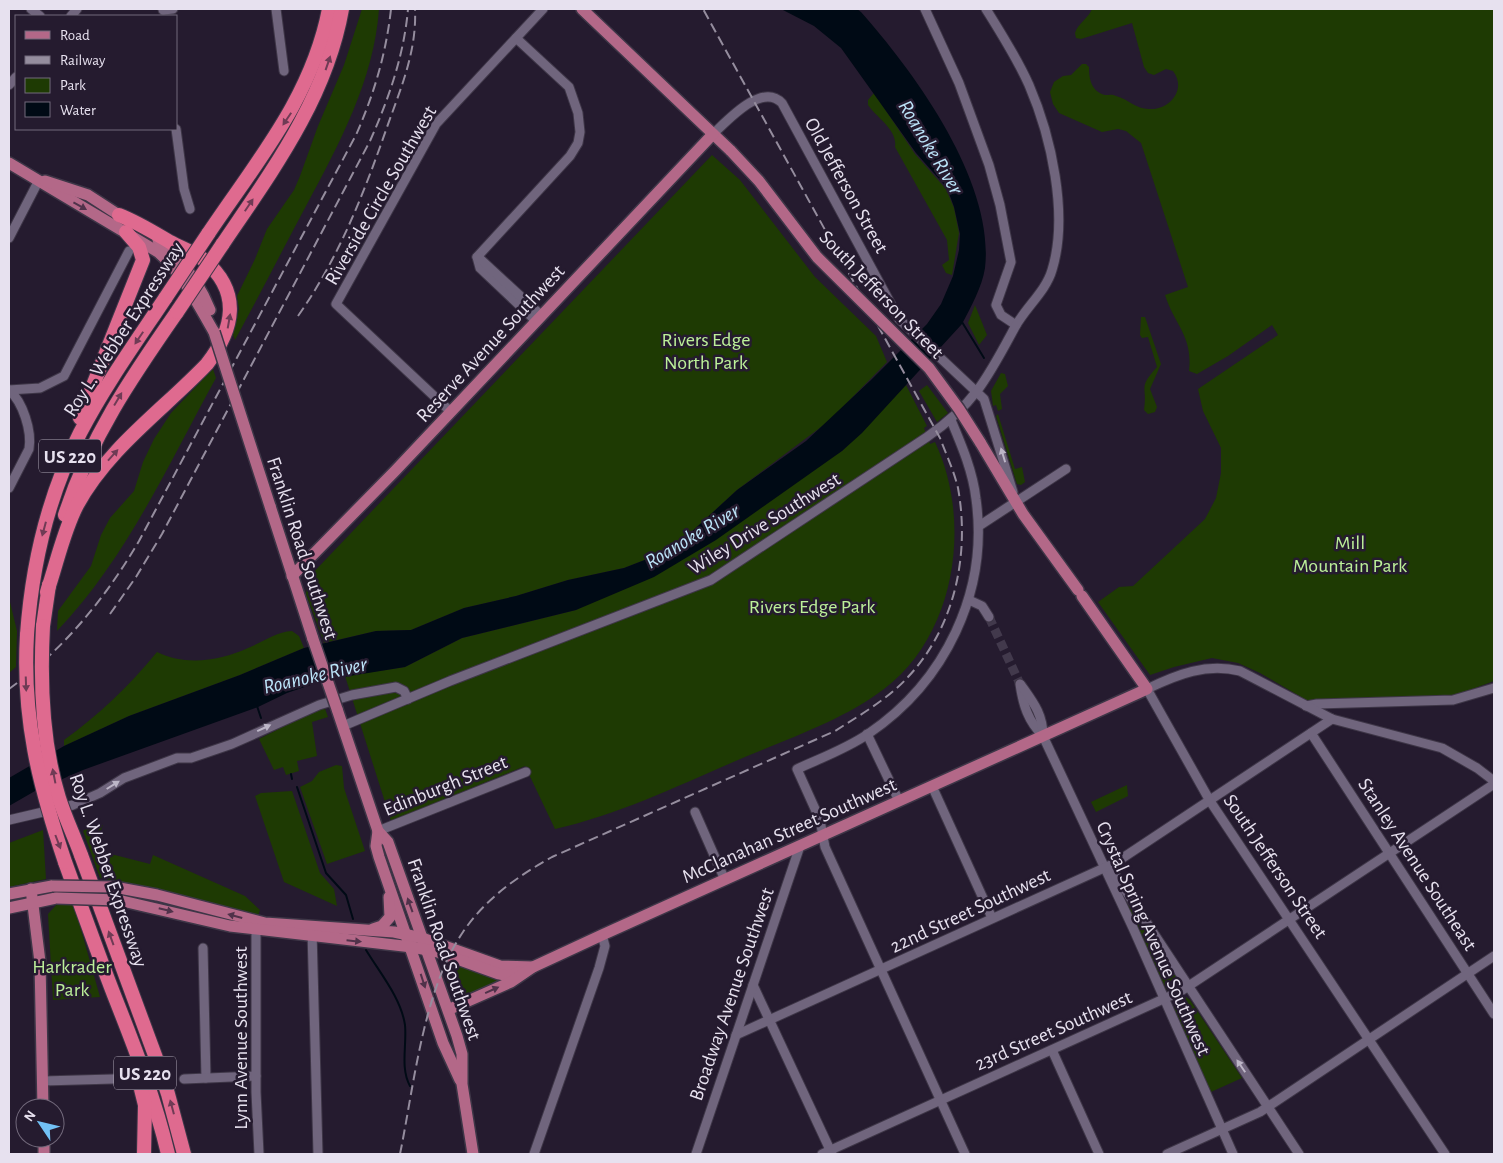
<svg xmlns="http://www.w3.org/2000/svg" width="1503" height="1163" font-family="'Alegreya Sans',sans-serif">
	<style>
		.green { fill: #1e3a03 }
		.water { fill: #000a15 }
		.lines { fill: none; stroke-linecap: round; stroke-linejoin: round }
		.stream { stroke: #000a15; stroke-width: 2 }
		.minor-tunnel { stroke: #42394c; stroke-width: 9; stroke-dasharray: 9 4.5; stroke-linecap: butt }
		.minor-casing { stroke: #3e3647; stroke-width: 11 }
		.major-casing { stroke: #3e3647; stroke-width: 14 }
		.highway-casing { stroke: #3e3647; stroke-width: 16 }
		.minor { stroke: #70657d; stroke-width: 9 }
		.major { stroke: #b36888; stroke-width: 11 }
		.highway { stroke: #df6a8f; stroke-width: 14 }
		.rail { stroke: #958d9e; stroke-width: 2; stroke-dasharray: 10 5; stroke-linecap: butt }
		.major-bridge-casing { stroke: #3e3647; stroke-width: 14; stroke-linecap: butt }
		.highway-bridge-casing { stroke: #3e3647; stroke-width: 16; stroke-linecap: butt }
		.major-bridge { stroke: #b36888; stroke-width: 11 }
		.highway-bridge { stroke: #df6a8f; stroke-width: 14 }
		.oneway { fill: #6f3b55 }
		.oneway2 { fill: #50324a }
		.oneway3 { fill: #bdb6c7 }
		.labels { text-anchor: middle; stroke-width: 5; stroke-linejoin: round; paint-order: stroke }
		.shield { fill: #251b2f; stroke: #ada6b5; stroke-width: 1 }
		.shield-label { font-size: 19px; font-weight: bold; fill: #e7e1ef }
		.street-label { font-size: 20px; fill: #e7e1ef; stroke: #251b2f }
		.park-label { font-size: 20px; fill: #bcf099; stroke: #251b2f }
		.water-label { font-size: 21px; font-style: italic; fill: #bce4f9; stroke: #251b2f }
	</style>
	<rect width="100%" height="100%" fill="#251b2f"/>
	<g class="green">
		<path d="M362,9H379C374,80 339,144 306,206C282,251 259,296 235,340L233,335L239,309L237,296L255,259L267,229L294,190L300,176L318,126L344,65Z"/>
		<path d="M1092,9H1494V681L1456,695L1308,701L1260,673L1238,663L1212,658L1174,667L1150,675L1098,602L1119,587L1133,586L1205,519L1216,498L1221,473V448L1203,411L1198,389L1278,335L1272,325L1228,356L1197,374L1189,371C1193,336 1175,326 1165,295L1188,287L1141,143L1126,131L1118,129L1102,132L1059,113L1053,104L1050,92L1054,82L1063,76L1071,75L1082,64H1086L1089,67C1089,79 1091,91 1105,95C1108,95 1113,94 1116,96C1128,99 1136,109 1149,109C1170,110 1187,89 1173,71L1166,69L1154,75L1148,73L1144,67L1132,23L1081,39L1076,38L1075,33C1078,23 1088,19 1092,9Z"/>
		<path d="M874,93L915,154L946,189L954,208L959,233L952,275L946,273L942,265L949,260L947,240L895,147C898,130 876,117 868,105V100Z"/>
		<path d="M712,155L740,180L815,277L876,336L887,362L829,421L737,490L687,536L660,554L624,568L568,580L516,596L464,608L411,630L376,631L324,643L306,594L308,578Z"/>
		<path d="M975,305L987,335L979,345L968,323Z"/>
		<path d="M1141,317H1145L1161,364L1150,389L1157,407L1155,412L1148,414L1144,410C1148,385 1137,389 1157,367L1148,337L1142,338L1140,335Z"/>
		<path d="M213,369L216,378C168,465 126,559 57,631L58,611L91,566L101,535L110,518L134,491L143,462L154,439L171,413Z"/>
		<path d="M1001,373L1005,374L1008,386L1000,394L1002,409L998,411L996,405L993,406L991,391Z"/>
		<path d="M906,385L927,426L924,428L930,444L935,442C972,520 957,634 884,689C841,722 781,741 731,763C673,788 617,815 555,829L525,766L391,821L345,676L405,667L462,638L576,610L842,451Z"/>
		<path d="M927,385L948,413L937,422L919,391Z"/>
		<path d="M998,414L1015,469L1022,467L1025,482L1021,485L1017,484L1015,478L996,416Z"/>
		<path d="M9,598L17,631L16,667L9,673Z"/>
		<path d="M292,631L299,636L304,648L240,675L129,716L64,746V740C100,714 129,686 157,652C185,666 220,661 248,648C263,642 276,632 292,631Z"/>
		<path d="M324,706L328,717L312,722L317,756L297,761L299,771L286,775L283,767L274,770L259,739Z"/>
		<path d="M336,765L342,766L344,788L365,851L327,864L300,787L312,781L319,772Z"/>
		<path d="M1127,785L1128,796L1096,812L1091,802Z"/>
		<path d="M292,791L320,873L334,889L337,906L284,882L255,796L261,793Z"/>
		<path d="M92,825H103L98,837L100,842L99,851L150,864L153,855L245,896L260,910L258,916L143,886L100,878L83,831Z"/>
		<path d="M43,830L46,879L9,887V843Z"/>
		<path d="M1125,900L1178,980L1174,990L1169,991L1163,987Z"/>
		<path d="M73,901L100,997L53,1000L48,914L58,903Z"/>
		<path d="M452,963L503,980L455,1003L446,978Z"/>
		<path d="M1186,997L1190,1000L1242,1078L1211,1092L1174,1009L1177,999Z"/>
	</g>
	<path class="water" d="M781,9H857L861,12C915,73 995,182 985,268C982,287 971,307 962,324L862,433L842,451L716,540L654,577L576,610L462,638L405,667L325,680L287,693L258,707L83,770L35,791L9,806V778L64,746L129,716L240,675L304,648L376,631L411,630L464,608L516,596L568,580L624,568L660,554L687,536L737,490L806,441L871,380L927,324L941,304L953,276L959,250L960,234L954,207L947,188L916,153L841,48L814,26Z"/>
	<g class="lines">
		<g class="stream">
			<path d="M962,322L984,358"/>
			<path d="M257,706L261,718"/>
			<path d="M291,774L292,779"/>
			<path d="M297,787L326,873L346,895L353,919"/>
			<path d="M366,950C380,973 401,998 405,1025C407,1045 400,1068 410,1086"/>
		</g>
		<path class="minor-tunnel" d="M989,617L1020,684"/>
		<g class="minor-casing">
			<g id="minor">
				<path d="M31,9L40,16"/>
				<path d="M276,9L284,71"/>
				<path d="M925,9L959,83L989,165L1000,205L1011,262L996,305L1001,315L1016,325"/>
				<path d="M163,10L173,9"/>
				<path d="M71,16L77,9"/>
				<path d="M9,85L16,77"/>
				<path d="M176,129L184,189L190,209"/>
				<path d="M713,134C728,120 762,82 782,103L899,319L984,399L1013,492"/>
				<path d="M9,238L39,180"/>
				<path d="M477,257L570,156L578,143L580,132L578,113L569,87L516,38"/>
				<path d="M477,257L480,268L536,321"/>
				<path d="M478,257L542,316"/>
				<path d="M9,390L40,388L64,376L129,251"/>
				<path d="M9,390C23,402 32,431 29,449L9,488"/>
				<path d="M451,412L336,304L436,124L543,9"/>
				<path d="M951,420C962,446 973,472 976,499C989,592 945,682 868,734C846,749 821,758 797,769L820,820L825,847L965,1154"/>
				<path d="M979,526L1066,469"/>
				<path d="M969,600L982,606L989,617"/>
				<path d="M1020,684C1023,705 1028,721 1043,736L1133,928L1233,1154"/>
				<path d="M1021,685C1033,702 1043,714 1043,736"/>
				<path d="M1306,706L1317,704L1453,700L1494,688"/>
				<path d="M343,726L450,681L711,580L927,437C975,404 988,377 1015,327C1026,307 1046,291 1052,270C1069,215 1051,136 1029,85C1017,58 1001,33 986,9"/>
				<path d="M1311,733L1494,1014"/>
				<path d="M867,734L899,801"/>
				<path d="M932,786L992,918"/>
				<path d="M695,812L725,880"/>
				<path d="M9,820L73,805L100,793L124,778L177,758H191L232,744L319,705L352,695L396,687L404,691L408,699"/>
				<path d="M378,831L526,772"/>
				<path d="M1104,868L1114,873L1299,1154"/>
				<path d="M312,931L318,1154"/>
				<path d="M203,948L206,1078"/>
				<path d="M753,985L832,1154"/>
				<path d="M736,1035L1115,863L1332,719"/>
				<path d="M1052,1050L1099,1154"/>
				<path d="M184,1079L256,1076"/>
				<path d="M43,1081L113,1079"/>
				<path d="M259,1154L256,1092V930L259,924"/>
				<path d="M534,1154L599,968L605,946L602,935"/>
				<path d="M696,1154L800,846"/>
				<path d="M822,1154L1181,991L1494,784"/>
				<path d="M1167,1154L1260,1112L1494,956"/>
				<path d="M1445,1154L1210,801L1147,689C1178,674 1206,663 1240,671L1332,719L1442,748L1477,768L1494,781"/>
			</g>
		</g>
		<g class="major-casing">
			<g id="major">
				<path d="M582,9L731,151"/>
				<path d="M9,163L158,252C184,275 197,303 214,332"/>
				<path d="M45,181L88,195L125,219"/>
				<path d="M158,240C181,259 199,282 210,310"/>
				<path d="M980,442L1023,514L1078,590"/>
				<path d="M270,506L313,639"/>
				<path d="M292,576L395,471L713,134"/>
				<path d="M337,709L378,831L388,842L457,1036L462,1054V1084L473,1154"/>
				<path d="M378,831L376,846L379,857L443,1043L460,1080"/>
				<path d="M114,887L157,895L265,923L394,932L422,938L500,966L533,967"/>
				<path d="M31,889L40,962L43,1108"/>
				<path d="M9,894L52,886"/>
				<path d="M118,900L230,926L412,947L438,952L499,974L508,976L519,972"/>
				<path d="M9,908L56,898"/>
				<path d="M373,929L382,926L390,917L389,897"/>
				<path d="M450,1009L511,982L533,967L602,935L1147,689L1082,596"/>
				<path d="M44,1138V1154"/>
			</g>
		</g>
		<g class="highway-casing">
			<g id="highway">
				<path d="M208,234C257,161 312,97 329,9"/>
				<path d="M222,245C272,171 326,99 342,9"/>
				<path d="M80,418L143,260L139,247L126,232"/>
				<path d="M65,515C90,438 131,378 177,312"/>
				<path d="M47,592C57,563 63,532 77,505C108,448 163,410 207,364C234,329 242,292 204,260C194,252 181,248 170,242C153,232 137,222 119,215"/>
				<path d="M43,626L49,585"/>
				<path d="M27,635C32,565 48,496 80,433C105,385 136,342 166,297"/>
				<path d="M81,855L156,1058L168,1094L184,1154"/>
				<path d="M65,862C81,906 97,951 114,995C135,1048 155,1099 168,1154"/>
				<path d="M141,1089L145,1105L144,1154"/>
			</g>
		</g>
		<use href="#minor" class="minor"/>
		<use href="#major" class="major"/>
		<use href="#highway" class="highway"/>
		<g class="rail">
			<path d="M298,316C338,259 363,196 386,130C400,90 417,52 415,9"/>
			<path d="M110,614L136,577L162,534L370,141C389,98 404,55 408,9"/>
			<path d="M9,689C63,650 105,599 139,541L356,135C374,94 386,54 391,9"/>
			<path d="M400,1154C414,1086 423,990 463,932C485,899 518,876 552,857L835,731C860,715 888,699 908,677C955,627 970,554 958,488C954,471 946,454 940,438L703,9"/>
		</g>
		<g class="major-bridge-casing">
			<g id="major-bridge">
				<path d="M731,151L759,181L817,257L929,368L959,409L980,442"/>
				<path d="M214,332L270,506"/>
				<path d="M313,639L337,709"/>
				<path d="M52,886L114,887"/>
				<path d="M56,898L118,900"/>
			</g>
		</g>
		<g class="highway-bridge-casing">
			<g id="highway-bridge">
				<path d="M166,297L208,234"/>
				<path d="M177,312L222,245"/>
				<path d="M43,626C40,682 42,744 59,798C65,817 74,836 81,855"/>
				<path d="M27,635C22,717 39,785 65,862"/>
			</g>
		</g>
		<use href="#major-bridge" class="major-bridge"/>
		<use href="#highway-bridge" class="highway-bridge"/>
	</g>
	<defs><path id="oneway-solid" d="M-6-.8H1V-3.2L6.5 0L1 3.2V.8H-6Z" transform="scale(1.25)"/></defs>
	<g class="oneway">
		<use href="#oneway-solid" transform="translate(328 63) rotate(-71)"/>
		<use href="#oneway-solid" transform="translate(287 119) rotate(124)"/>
		<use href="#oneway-solid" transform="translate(249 205) rotate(-56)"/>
		<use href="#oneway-solid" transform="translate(229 321) rotate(-80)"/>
		<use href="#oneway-solid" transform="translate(139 338) rotate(124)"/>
		<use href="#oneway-solid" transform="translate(118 399) rotate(-59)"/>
		<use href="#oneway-solid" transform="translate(113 455) rotate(-48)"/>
		<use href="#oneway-solid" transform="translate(44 529) rotate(105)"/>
		<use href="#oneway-solid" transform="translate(26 684) rotate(88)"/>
		<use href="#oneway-solid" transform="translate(54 776) rotate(-101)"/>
		<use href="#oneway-solid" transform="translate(58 842) rotate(69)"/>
		<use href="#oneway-solid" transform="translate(111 938) rotate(-110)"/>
		<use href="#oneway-solid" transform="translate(172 1107) rotate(-105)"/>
	</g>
	<g class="oneway2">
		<use href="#oneway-solid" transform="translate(80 206) rotate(29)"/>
		<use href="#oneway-solid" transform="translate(410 905) rotate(-110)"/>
		<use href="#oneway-solid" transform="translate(166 910) rotate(14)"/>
		<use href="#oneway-solid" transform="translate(235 916) rotate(-165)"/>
		<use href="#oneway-solid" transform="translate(354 941) rotate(6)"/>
		<use href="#oneway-solid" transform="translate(423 981) rotate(72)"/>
		<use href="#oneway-solid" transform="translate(492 990) rotate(-24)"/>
	</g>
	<g class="oneway3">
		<use href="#oneway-solid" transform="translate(1003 455) rotate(-107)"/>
		<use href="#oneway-solid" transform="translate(264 728) rotate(-25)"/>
		<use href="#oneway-solid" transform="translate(113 785) rotate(-32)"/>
		<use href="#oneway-solid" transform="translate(1241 1066) rotate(-124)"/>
	</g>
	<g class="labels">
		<g class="shield">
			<rect x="39" y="439.5" width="62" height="33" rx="4"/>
			<rect x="114" y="1056.5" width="62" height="33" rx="4"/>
		</g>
		<g class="shield-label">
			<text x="70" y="463">US 220</text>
			<text x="145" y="1080">US 220</text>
		</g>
		<g class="street-label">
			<text transform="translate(847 185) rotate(61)" y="7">Old Jefferson Street</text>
			<text transform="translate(380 195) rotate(-60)" y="7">Riverside Circle Southwest</text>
			<text transform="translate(882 294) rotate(46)" y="7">South Jefferson Street</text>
			<text transform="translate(123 329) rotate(-57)" y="7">Roy L. Webber Expressway</text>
			<text transform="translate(490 343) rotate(-47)" y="7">Reserve Avenue Southwest</text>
			<text transform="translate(764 523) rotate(-32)" y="7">Wiley Drive Southwest</text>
			<text transform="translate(303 548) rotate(72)" y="7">Franklin Road Southwest</text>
			<text transform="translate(445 785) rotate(-22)" y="7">Edinburgh Street</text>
			<text transform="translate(789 830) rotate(-24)" y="7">McClanahan Street Southwest</text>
			<text transform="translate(1418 864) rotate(57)" y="7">Stanley Avenue Southeast</text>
			<text transform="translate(1276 866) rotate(56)" y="7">South Jefferson Street</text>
			<text transform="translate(109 870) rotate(71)" y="7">Roy L. Webber Expressway</text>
			<text transform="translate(970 910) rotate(-25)" y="7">22nd Street Southwest</text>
			<text transform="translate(1154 938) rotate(66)" y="7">Crystal Spring Avenue Southwest</text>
			<text transform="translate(445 949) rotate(71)" y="7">Franklin Road Southwest</text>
			<text transform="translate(731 994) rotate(-71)" y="7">Broadway Avenue Southwest</text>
			<text transform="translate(1053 1030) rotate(-24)" y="7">23rd Street Southwest</text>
			<text transform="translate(240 1038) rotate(-90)" y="7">Lynn Avenue Southwest</text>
		</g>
		<g class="park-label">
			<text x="706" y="346">Rivers Edge<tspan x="706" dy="23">North Park</tspan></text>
			<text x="1350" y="549">Mill<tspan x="1350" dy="23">Mountain Park</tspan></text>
			<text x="812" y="613">Rivers Edge Park</text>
			<text x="72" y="973">Harkrader<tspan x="72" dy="23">Park</tspan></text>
		</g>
		<g class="water-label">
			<text transform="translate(931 147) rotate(59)" y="7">Roanoke River</text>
			<text transform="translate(692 536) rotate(-31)" y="7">Roanoke River</text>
			<text transform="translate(315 675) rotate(-13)" y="7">Roanoke River</text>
		</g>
	</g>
	<rect width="1503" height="1163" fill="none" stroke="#e7e1ef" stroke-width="20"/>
	<rect x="15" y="15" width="162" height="115" fill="#251b2f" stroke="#736a7c"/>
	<rect x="25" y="31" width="25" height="8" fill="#b36888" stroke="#736a7c"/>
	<text x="60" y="40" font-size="15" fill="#e7e1ef">Road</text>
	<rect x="25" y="56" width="25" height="8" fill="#958d9e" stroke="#736a7c"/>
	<text x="60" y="65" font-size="15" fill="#e7e1ef">Railway</text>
	<rect x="25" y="78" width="25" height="15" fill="#1e3a03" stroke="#736a7c"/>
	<text x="60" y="90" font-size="15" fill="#e7e1ef">Park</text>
	<rect x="25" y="102" width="25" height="15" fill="#000a15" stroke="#736a7c"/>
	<text x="60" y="115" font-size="15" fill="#e7e1ef">Water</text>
	<g transform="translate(40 1123) rotate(305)"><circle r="24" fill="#251b2f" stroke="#736a7c"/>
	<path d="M0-4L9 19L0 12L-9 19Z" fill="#72c1f5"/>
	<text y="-8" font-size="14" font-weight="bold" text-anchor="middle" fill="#e7e1ef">N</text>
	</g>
</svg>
